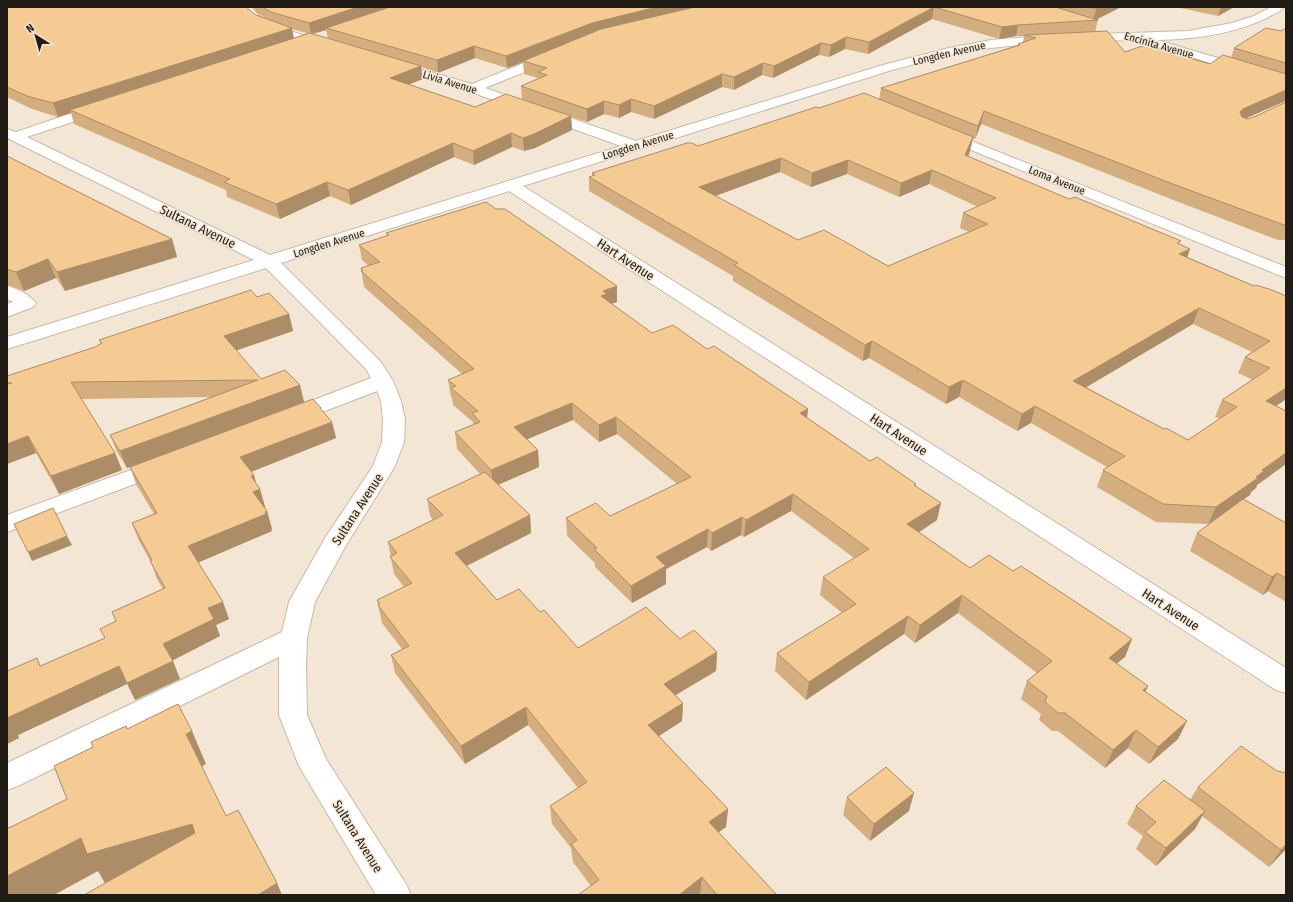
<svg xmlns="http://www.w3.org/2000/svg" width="1293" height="902" font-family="'Fira Sans Condensed',sans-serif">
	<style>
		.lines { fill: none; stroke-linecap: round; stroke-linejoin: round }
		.minor-casing { stroke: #c8baa9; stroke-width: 2 }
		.minor { fill: #fff; fill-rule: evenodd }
		.wall { fill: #d4ae7e; fill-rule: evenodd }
		.shaded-wall { fill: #ac8d67 }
		.building { fill: #f6ca93; stroke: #ac8d67; fill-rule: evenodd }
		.labels { text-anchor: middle; stroke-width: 3; stroke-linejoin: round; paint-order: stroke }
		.far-street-label { font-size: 11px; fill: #201b15; stroke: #f4e6d4 }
		.street-label { font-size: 13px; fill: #201b15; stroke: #f4e6d4 }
	</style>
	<rect width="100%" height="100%" fill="#f4e6d4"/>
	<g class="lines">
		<g class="minor-casing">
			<g id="minor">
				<path d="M241,7H251C266,29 306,35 330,42L332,45L330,48L326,49L265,29L248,18Z"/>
				<path d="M1271,7H1284C1281,11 1276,13 1272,15C1237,34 1196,39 1157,40L1286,78V86L1145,43L1144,40C1093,41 1042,41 991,48C957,52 925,61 892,70L523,186L1286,668V693L1276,690L509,191L281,263L381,362L393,381L401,401L405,420L404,442L395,466L345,547L315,602L307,638L306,665L307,715L326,759L406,884L411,895H376L299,766L279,715V657L18,786L7,790V763L282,632L289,602L325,538L373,466L382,442L383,420L381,401L377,391L299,421L292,422L285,421L281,416L285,411L371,378L366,369L266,268L7,349V337L254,260L7,138V129L16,132L96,105H106L108,108L106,111L27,137L270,255L621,146L468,91L389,68L387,65L389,62L393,61L472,84L546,54H554L556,57L554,60L485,88L636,141L883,65L949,48L991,40L1041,36L1188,31L1232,23L1254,16Z"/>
				<path d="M944,130L1286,267V278L939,137L937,134L939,131Z"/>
				<path d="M7,286C17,288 30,295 36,303L33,307L7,317V304L13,302L7,299Z"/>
				<path d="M161,459L169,461L172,466L169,471L7,532V515Z"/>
			</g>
		</g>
		<use href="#minor" class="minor"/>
	</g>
	<g class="wall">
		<path d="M7,7L256,15L266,18L257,13L253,7H1121L1096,20H1098L1095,32L1125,52L1210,64L1231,58L1234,48L1281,31L1286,28V101L1246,118L1248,119L1254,117L1286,102V240H1278L1176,201L981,124L975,139H973L970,151L968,157L1069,199L1180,244L1187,257L1254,286L1286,296V399L1276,406L1286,411V464L1257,485L1256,488L1251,492L1250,495L1243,499L1286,523V602L1268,591L1263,595L1190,551L1197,533L1220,516L1208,524L1156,522L1097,487L1103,470L1107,467L1031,423L1017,431L959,397L946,404L869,358L863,361L733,281V276L589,191V177L592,176V173L698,146L819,108L879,99L881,88L1018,45V44L1023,42L1024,36H1016L999,39L932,19L868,54L845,49L829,57L819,55L773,78L762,75L734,90L722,87L654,119L631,112L619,118L604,114L587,122L571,117L572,130L535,148L524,151L512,147L474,165L454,157L351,205L330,196L280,219L227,197L226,190L74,124L71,113L58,117L32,109L7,97ZM292,29L307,33L294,38ZM326,30L328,38L313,34ZM475,58L507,68L523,62L524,74L538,78V79L521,86L522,99L475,107L408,84L423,79L421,67L438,73ZM780,172L811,187L847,174L899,197L929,184L978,207L963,213L960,228L969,232L888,266L798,240L715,196ZM1193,324L1252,352L1245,357L1238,373L1253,380L1222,400L1215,417L1220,419L1188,440L1164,429L1086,387Z"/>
		<path d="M1176,7H1234L1218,16Z"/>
		<path d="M7,156L172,239L177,257L65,291L56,278L24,291L7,285Z"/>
		<path d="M496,209L617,286V302L611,304L652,333L707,349L808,409L807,418L870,461L916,486L937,520L919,532L970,568L1013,571L1132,639L1125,657L1116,664L1145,692L1187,721L1178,739L1149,764L1128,748L1105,768L1058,731H1052L1039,720L1041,714L1021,699L1027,681L1037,673L958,613L915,643L904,634L806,700L775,671L777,653L842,613L820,595L823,577L854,558L791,511L744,537L741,535L711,551L707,547L666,569V584L632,603L595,567V563L567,536L566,518L610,516L677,484L617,434L599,442L573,420L527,439L538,450L539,467L498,485L530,515L531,533L467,566L497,600L540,612L578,648L680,639L717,652L716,671L675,695L683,703L682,721L659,736L728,809L726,827L718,832L777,895H578L591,886L573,862L571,848L552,824L550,806L578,788L528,725L465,764L395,673L391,655L402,649L382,623L377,600L404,587L394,574L388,542L433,520L430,516L427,499L480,474L457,449L455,432L473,425V422L453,405L452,398L451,397L448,380L462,374L364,287L361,268L369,266L362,260L359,245L387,236L386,233Z"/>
		<path d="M257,297L289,314L293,331L236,350L261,379L300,385L304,402L143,462L322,410L332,422L336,438L251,472L256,484L260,489L265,507H264L267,511L272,529H271L272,531L198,562L229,619L216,625L220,636L172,661L180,679L135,700L127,684L18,735L19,738L7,744L41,666L105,638L116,621L112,612L163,589L157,579L151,562L139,541L132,523L154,514L136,484L130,467L127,468L117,452L110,435L211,397L81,399L115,453L122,470L59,494L36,453L7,464V376L95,347L101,344L99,340Z"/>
		<path d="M1198,787L1286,849L1269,867L1202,816L1195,829L1156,866L1136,849L1143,836L1127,824L1136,806L1190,800Z"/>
		<path d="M847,797L909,811L870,841L843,815Z"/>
	</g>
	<g class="shaded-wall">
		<path d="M358,7H395L326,28V30L311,34L309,23Z"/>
		<path d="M657,7H704L523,61V62L507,68L506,56L592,23Z"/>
		<path d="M934,7L932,19L868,54L869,42Z"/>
		<path d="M1101,7H1121L1093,21L1096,9Z"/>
		<path d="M1221,7H1234L1218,16Z"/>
		<path d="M1018,25L1016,36L999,39L1002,27Z"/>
		<path d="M292,28L294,40L70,110L71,113L58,117L53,103Z"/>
		<path d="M846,37L845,49L829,57L831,45Z"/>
		<path d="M821,43L819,55L773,78L774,66Z"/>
		<path d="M474,46L475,58L438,73L437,60Z"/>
		<path d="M763,63L762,75L734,90V77Z"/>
		<path d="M421,66L423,79L392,91L390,78Z"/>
		<path d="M722,74V87L654,119V106Z"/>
		<path d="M1286,90V99L1285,101L1238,122L1240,112L1243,109Z"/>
		<path d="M631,99V112L619,118V105Z"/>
		<path d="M604,101V114L587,122V109Z"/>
		<path d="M984,111L981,124L975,139L978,126Z"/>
		<path d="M571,116L572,130L535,148L524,151L523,138Z"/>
		<path d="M511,133L512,147L474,165L473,151Z"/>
		<path d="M973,137L970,151L963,170L965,155Z"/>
		<path d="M453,143L454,157L351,205L348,190Z"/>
		<path d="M781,158L780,172L699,202V187Z"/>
		<path d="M848,160L847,174L811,187L812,173Z"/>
		<path d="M932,170L929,184L899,197L901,183Z"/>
		<path d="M327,182L330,196L280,219L276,204Z"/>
		<path d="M172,239L177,257L65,291L57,272Z"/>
		<path d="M1190,249L1185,264L1179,254Z"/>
		<path d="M48,259L56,278L24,291L16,272Z"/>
		<path d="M617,286V302L607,305L601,296L603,291Z"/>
		<path d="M1199,308L1193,324L1068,398L1073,381Z"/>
		<path d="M289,314L293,331L229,353L224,336Z"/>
		<path d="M872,341L869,358L863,361L865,345Z"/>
		<path d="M963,380L959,397L946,404L949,387Z"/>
		<path d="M300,385L304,402L127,468L120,451Z"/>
		<path d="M1286,388V399L1259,418L1266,401Z"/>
		<path d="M572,403L573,420L516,444L514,427Z"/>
		<path d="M1035,406L1031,423L1017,431L1022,414Z"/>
		<path d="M808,409L806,426L800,413Z"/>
		<path d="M616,417L617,434L599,442V425Z"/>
		<path d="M332,422L336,438L246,474L240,457Z"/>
		<path d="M28,436L36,453L7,464V444Z"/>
		<path d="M538,450L539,467L493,487L491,470Z"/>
		<path d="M115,453L122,470L59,494L51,476Z"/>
		<path d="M1286,453V464L1257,485L1256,488L1251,492L1250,495L1208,524L1216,507L1262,470Z"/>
		<path d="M254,475L258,490L260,489L265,507L258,510L253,492L251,476Z"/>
		<path d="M793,494L791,511L744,537L746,520Z"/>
		<path d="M941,503L937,520L904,542L907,524Z"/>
		<path d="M267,511L272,529H271L272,531L195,564L188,546Z"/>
		<path d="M530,515L531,533L458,570L455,553Z"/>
		<path d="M742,517L741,535L711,551L712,533Z"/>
		<path d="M708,529L707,547L666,569V584L632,603L631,586L656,557Z"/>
		<path d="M67,536L72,545L32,561L28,552Z"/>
		<path d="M1277,573L1268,591L1263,595L1272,577Z"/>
		<path d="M962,595L958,613L915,643L920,625Z"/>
		<path d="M223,602L229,619L216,625L220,636L171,661L163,644L208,608Z"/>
		<path d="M908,616L904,634L806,700L809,682Z"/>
		<path d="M1132,639L1125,657L1101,676L1109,658Z"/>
		<path d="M717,652L716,671L664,702V684Z"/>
		<path d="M173,661L180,679L135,700L127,683Z"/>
		<path d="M119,666L127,684L18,735L19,738L7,744V718Z"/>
		<path d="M1148,686L1140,704L1143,690Z"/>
		<path d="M683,703L682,721L648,743V725Z"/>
		<path d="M526,707L528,725L465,764L461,746Z"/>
		<path d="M1187,721L1178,739L1149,764L1158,747Z"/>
		<path d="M1136,730L1128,748L1105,768L1113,750Z"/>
		<path d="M192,731L206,764L201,767L186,734Z"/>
		<path d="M914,793L909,811L870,841L874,824Z"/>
		<path d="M728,809L726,827L708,840L709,822Z"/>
		<path d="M1205,811L1195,829L1156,866L1166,848Z"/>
		<path d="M192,824L207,856L106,885L98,871L54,895H7V876L81,838Z"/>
		<path d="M1286,844V849L1269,867L1281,850Z"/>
		<path d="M702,877L700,895H679Z"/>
		<path d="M277,883L282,895H258Z"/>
	</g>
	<g class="building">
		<path d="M7,7H246L256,15L292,28L53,103L27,96L7,87Z"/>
		<path d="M263,7H358L309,23L271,12Z"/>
		<path d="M390,7H657L592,23L506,56L474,46L437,60L326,28Z"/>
		<path d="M695,7H1055L1098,20L1018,25L1002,27L934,7L869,42L846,37L831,45L821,43L774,66L763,63L734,77L722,74L654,106L631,99L619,105L604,101L587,109L521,86L547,75L538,72L547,68L523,61L601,29Z"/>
		<path d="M1088,7H1101L1096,9Z"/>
		<path d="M1266,28L1281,31L1286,28V63L1234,48Z"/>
		<path d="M1107,31L1125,52L1145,45L1210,64L1223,55L1286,74V90L1243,109L1240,112L1242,117L1248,119L1254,117L1286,102V225H1284L1181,187L984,111L978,126L881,88L1020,45L1018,44L1036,38L1025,35Z"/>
		<path d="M310,33L421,66L390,78L475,107L506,94L571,116L534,134L523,138L511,133L473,151L453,143L348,190L327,182L276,204L224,182L230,179L70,110Z"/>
		<path d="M864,93L973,137L965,155L1069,199L1075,197L1181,241L1177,243L1190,249L1179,254L1254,286L1256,285L1272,290L1286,296V388L1266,401L1286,411V453L1262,470L1264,471L1256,477L1258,478L1216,507L1163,504L1103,470L1125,456L1035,406L1022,414L963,380L949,387L872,341L865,345L734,265L738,263L589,177L595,175L592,173L687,143H692L698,146L816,107L819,108ZM781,158L812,173L848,160L901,183L932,170L996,198L963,213L988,224L888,266L824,230L798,240L699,187ZM1199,308L1270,341L1245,357L1270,368L1222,400L1237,407L1188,440L1166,428L1164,429L1073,381Z"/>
		<path d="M7,156L172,239L57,272L48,259L16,272L7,269Z"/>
		<path d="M486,202L496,209H505L617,286L603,291L607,294L601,296L652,333L673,325L707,349L714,346L808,409L800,413L870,461L877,457L916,484L914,485L941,503L907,524L970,568L989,555L1013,571L1021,566L1132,639L1109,658L1148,686L1143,690L1187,721L1158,747L1136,730L1113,750L1065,713H1058L1045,702L1047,696L1027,681L1052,661L962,595L920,625L908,616L809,682L777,653L856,604L823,577L869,549L793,494L746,520L742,517L712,533L708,529L656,557L666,566L631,586L594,549L597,548L566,518L596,503L610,516L691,477L616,417L599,425L572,403L514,427L538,450L491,470L455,432L480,422L472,413L478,411L451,388L456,386L448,380L474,369L361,271H363L361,268L380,262L359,245L389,235L386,233Z"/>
		<path d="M251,290L257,297L269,293L289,314L224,336L261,379L285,370L300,385L120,451L110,435L258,380L71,382L115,453L51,476L28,436L7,444V384L12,383H7V376L95,347L102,343L99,340Z"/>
		<path d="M313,399L321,408H320L332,422L240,457L254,475L251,476L260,489L253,492L267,511L265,512L266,514L188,546L223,602L208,608L214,619L163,644L173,661L127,683L119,666L7,718L8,721H7V671L37,658L40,666L105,638L100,629L116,621L112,612L165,588L150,561L152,560L132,523L157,513L130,467Z"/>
		<path d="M485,472L530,515L455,553L497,600L519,589L540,612L544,610L578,648L646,607L680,639L694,630L717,652L664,684L683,703L648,725L728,809L709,822L777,895H717L702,877L679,895H578L599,880L571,844L577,840L550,806L587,782L526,707L461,746L391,655L409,646L378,605L380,604L377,600L412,583L390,557L397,553L388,542L443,515L427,499Z"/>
		<path d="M1243,499L1286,523V578L1277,573L1272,577L1197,533Z"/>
		<path d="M53,508L67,536L28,552L14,524Z"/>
		<path d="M178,704L192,731L186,734L226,816L238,810L277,883L258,895H84L195,833L192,824L87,854L81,838L7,876V828L11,827L67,799L54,766L93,747L91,742L126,726L127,729Z"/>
		<path d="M1241,746L1277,771L1286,773V844L1281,850L1198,787Z"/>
		<path d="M886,767L914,793L874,824L847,797Z"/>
		<path d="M1164,780L1205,811L1166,848L1145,832L1156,822L1136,806Z"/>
	</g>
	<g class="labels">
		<g class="far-street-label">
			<text transform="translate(1159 45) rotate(16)" y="4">Encinita Avenue</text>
			<text transform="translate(949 53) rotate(-13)" y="4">Longden Avenue</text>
			<text transform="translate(450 82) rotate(17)" y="4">Livia Avenue</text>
			<text transform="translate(638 145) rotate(-17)" y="4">Longden Avenue</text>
			<text transform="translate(1057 180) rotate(22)" y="4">Loma Avenue</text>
			<text transform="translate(329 243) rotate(-17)" y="4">Longden Avenue</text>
		</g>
		<g class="street-label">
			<text transform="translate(198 226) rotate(26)" y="5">Sultana Avenue</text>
			<text transform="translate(626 259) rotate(33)" y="5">Hart Avenue</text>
			<text transform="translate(899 434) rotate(33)" y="5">Hart Avenue</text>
			<text transform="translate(357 509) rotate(-57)" y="5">Sultana Avenue</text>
			<text transform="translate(1171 609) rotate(33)" y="5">Hart Avenue</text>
			<text transform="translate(358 836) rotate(58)" y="5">Sultana Avenue</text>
		</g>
	</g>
	<rect width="1293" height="902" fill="none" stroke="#201b15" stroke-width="16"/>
	<g transform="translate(36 36) rotate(323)" stroke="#f4e6d4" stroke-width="3" paint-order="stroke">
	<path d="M0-3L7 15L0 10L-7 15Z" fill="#201b15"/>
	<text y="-6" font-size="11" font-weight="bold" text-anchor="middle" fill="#201b15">N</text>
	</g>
</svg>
